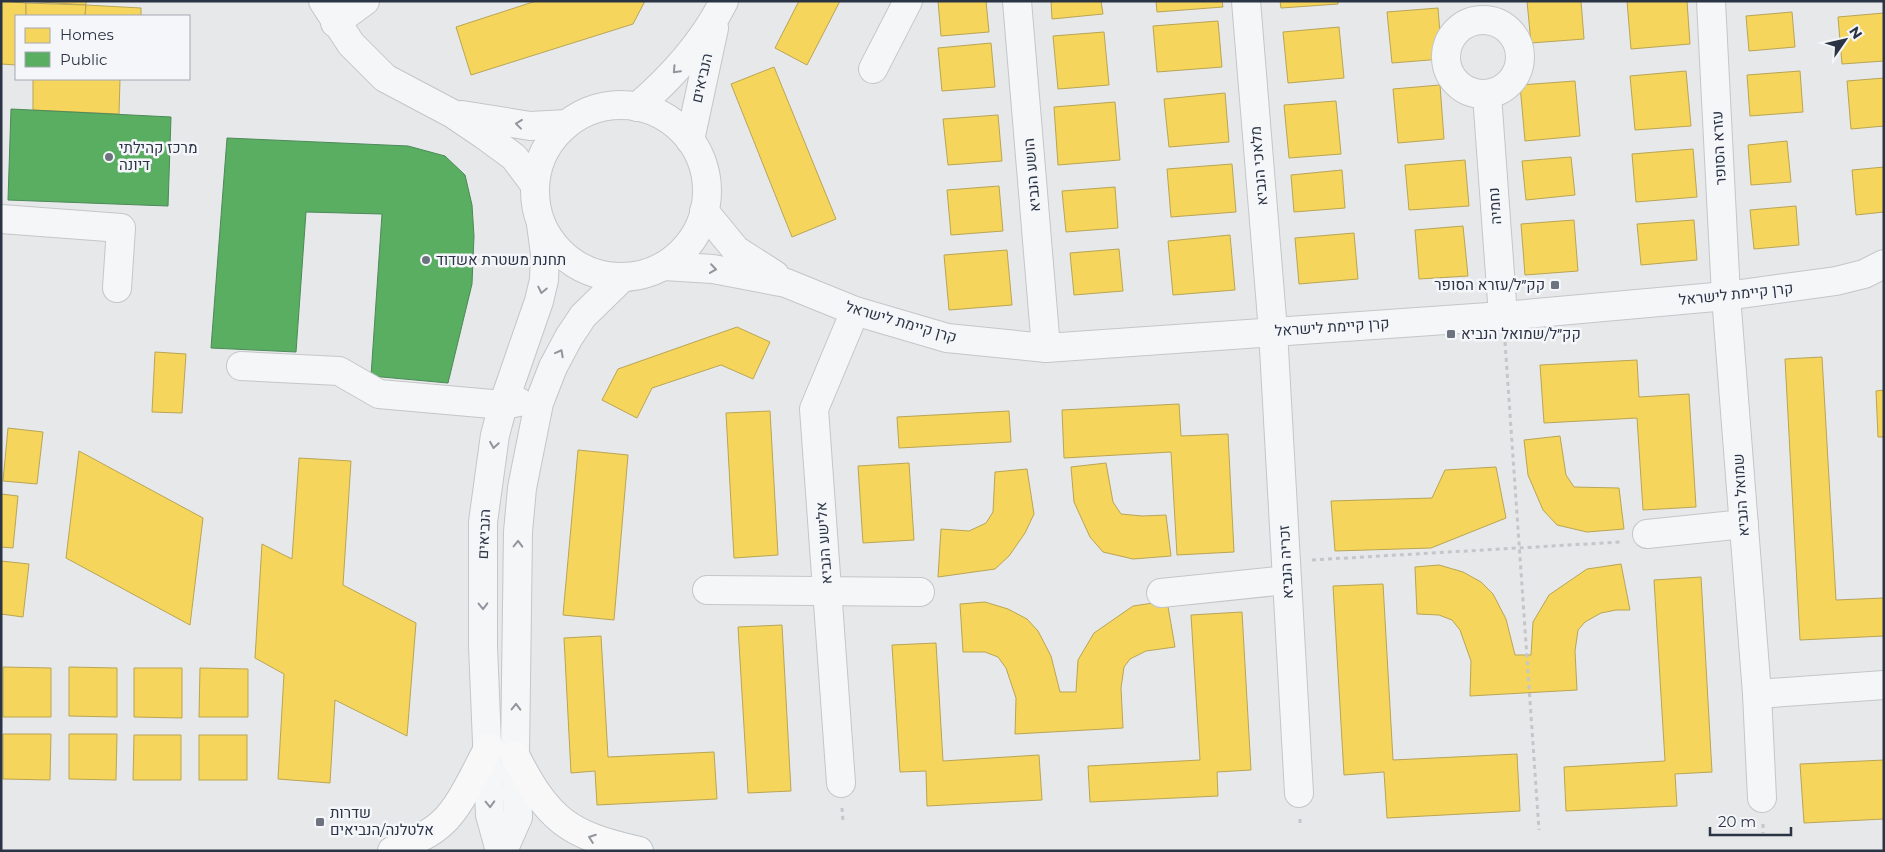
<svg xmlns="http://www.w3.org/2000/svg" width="1885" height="852" font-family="Montserrat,Heebo,sans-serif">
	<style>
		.homes { fill: #f6d55c; stroke: #b9a555 }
		.public { fill: #5aae61; stroke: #4c8959 }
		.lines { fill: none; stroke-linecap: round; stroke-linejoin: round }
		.minor-casing { stroke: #c4c6c8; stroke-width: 30 }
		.major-casing { stroke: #c2c5c8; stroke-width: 30 }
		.path { stroke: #c5c6ca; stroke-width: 3; stroke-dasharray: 4 4; stroke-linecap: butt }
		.minor { stroke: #f5f6f7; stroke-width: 28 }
		.major { stroke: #f8f8f8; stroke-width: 28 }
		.oneway { stroke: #90959e }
		.oneway2 { stroke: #92969e }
		.poi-dot { fill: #6c737f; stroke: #f4f6f9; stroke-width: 2 }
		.labels { text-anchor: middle; stroke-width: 5; stroke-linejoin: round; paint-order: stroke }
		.street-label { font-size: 15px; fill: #2b3445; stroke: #f4f6f9 }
		.poi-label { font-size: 15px; fill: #2b3445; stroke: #f4f6f9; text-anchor: start }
	</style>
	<rect width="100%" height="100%" fill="#e6e8ea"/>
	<g class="homes">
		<path d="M1,1L26,3V16H16V65L1,64Z"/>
		<path d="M26,1H86V5Z"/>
		<path d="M536,1H645L633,24L471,75L456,27Z"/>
		<path d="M799,1H840L807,65L775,48Z"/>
		<path d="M938,1H986L989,32L941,36Z"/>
		<path d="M1051,1H1101L1103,14L1052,19Z"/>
		<path d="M1156,1H1222L1223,7L1157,12Z"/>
		<path d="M1280,1H1338V4L1281,8Z"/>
		<path d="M1527,1H1581L1584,39L1531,43Z"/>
		<path d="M1627,1H1687L1690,44L1631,49Z"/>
		<path d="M26,3L86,5L85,16H26Z"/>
		<path d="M86,5L141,8V16H85Z"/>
		<path d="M1438,8L1442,59L1392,63L1387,12Z"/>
		<path d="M1792,12L1795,47L1749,51L1746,16Z"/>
		<path d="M1884,13V61L1842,64L1838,17Z"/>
		<path d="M1218,21L1222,67L1157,72L1153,26Z"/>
		<path d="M1339,27L1344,78L1288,83L1283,32Z"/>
		<path d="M1104,32L1109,85L1058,89L1053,36Z"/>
		<path d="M991,43L995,87L942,91L938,48Z"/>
		<path d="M774,67L836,219L792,237L731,84Z"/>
		<path d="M1686,71L1691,126L1635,130L1630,76Z"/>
		<path d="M1800,71L1803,112L1750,116L1747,75Z"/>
		<path d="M1884,78V126L1851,129L1847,81Z"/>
		<path d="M33,79H120L119,114L33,110Z"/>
		<path d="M1575,81L1580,136L1525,141L1520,85Z"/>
		<path d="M1440,85L1444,139L1398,143L1393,89Z"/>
		<path d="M1225,93L1229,142L1169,147L1164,99Z"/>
		<path d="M1336,101L1341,154L1289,158L1284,105Z"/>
		<path d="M1115,102L1120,160L1058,165L1054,107Z"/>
		<path d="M998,115L1002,161L948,165L943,119Z"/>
		<path d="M1787,141L1791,182L1751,185L1748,145Z"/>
		<path d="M1693,149L1697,197L1636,202L1632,154Z"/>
		<path d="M1571,157L1575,195L1526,200L1522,161Z"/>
		<path d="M1465,160L1469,206L1409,210L1405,165Z"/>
		<path d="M1232,164L1236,212L1171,217L1167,169Z"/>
		<path d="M1884,167V212L1856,215L1852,170Z"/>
		<path d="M1342,170L1345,208L1294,212L1291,175Z"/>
		<path d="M999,186L1003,231L951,235L947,190Z"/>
		<path d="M1115,187L1118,228L1066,232L1062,191Z"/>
		<path d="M1796,206L1799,245L1754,249L1750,210Z"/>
		<path d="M1574,220L1578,271L1525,275L1521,224Z"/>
		<path d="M1694,220L1697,260L1641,265L1637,224Z"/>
		<path d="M1463,226L1468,276L1419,279L1415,230Z"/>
		<path d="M1354,233L1358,279L1299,284L1295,238Z"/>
		<path d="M1230,235L1235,290L1173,295L1168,241Z"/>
		<path d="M1119,249L1123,291L1074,295L1070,253Z"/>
		<path d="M1007,250L1012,305L949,310L944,255Z"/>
		<path d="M737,327L770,342L753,379L721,365L652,388L637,418L602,400L618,369Z"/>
		<path d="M155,352L186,354L182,413L152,412Z"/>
		<path d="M1822,357L1836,600L1884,598V636L1800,640L1785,359Z"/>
		<path d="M1637,360L1639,397L1689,394L1696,507L1643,510L1637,418L1544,423L1540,365Z"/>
		<path d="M1884,390V437H1878L1876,391Z"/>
		<path d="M1179,404L1181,436L1228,434L1234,552L1177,555L1171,452L1064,458L1062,410Z"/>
		<path d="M770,411L778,555L734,558L726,413Z"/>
		<path d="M1009,411L1011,442L899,448L897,417Z"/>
		<path d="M8,428L43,432L37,484L3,481Z"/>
		<path d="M1560,436L1566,475L1574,487L1619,488L1624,529L1587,532L1557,525L1543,510L1528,475L1524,440Z"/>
		<path d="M578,450L628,455L614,620L563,615Z"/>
		<path d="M79,451L203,518L190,625L66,558Z"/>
		<path d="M299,458L351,461L343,585L416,623L407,736L335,700L330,783L278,779L284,674L255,658L262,544L292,559Z"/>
		<path d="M909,463L914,540L863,543L858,466Z"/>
		<path d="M1106,463L1113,502L1121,514L1142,516L1166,515L1171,556L1133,559L1103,552L1090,537L1074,502L1071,467Z"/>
		<path d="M1496,467L1506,518L1431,548L1335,551L1331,501L1432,498L1445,470Z"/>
		<path d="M1027,469L1034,514L1025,533L1009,556L995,569L938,577L941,529L969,531L986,523L993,512L995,472Z"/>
		<path d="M1,494L18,496L13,548L1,547Z"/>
		<path d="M1,561L29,564L23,617L1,614Z"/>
		<path d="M1621,564L1630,610H1616L1601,613L1585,622L1578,630L1575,651L1577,690L1470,696L1471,661L1460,630L1452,620L1439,615L1417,614L1415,567L1439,565L1463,572L1481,582L1493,594L1506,619L1515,655H1531L1533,622L1549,595L1587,569Z"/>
		<path d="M1701,577L1712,772L1675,774L1677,806L1566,811L1564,767L1665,761L1654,580Z"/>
		<path d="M1383,584L1393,760L1517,754L1520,811L1387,818L1384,772L1344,775L1333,586Z"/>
		<path d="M1167,601L1175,647L1146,651L1130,659L1124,667L1121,688L1123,728L1015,734L1016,698L1006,668L998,657L985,652H963L960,604L985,602L1008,609L1027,619L1038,631L1051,656L1060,692H1076L1078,660L1094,633L1133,606Z"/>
		<path d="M1242,612L1251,770L1217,772L1218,796L1090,802L1088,766L1200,760L1191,615Z"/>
		<path d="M782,625L791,791L748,793L738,627Z"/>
		<path d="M601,636L608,757L714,752L717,799L597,805L595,771L571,773L564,638Z"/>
		<path d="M936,643L943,761L1039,755L1042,800L927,806L926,771L900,772L892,645Z"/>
		<path d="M3,667L51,668V717H3Z"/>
		<path d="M69,667L117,668V717L69,716Z"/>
		<path d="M134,668H182V718L134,717Z"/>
		<path d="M200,668L248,669V717H199Z"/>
		<path d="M3,734H51L50,780L3,779Z"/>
		<path d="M69,734H117L116,780L69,779Z"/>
		<path d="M134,735H181V780H133Z"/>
		<rect x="199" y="735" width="48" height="45"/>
		<path d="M1884,760V819L1804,823L1800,764Z"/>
	</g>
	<g class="public">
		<path d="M11,109L171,117L168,206L8,200Z"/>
		<path d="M227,138L408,146L445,156L465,175L472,205L474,236L472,284L448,383L371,376L382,214L306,212L296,352L211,348Z"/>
	</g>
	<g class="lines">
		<g class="minor-casing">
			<g id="minor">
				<path d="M323,1L351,44L385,78L453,114L484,135L514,157L535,185"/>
				<path d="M1017,1L1046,348"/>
				<path d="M1246,1L1273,331L1299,793"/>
				<path d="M1711,1L1726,296L1757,694L1884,685"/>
				<circle cx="1483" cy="57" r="37"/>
				<path d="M335,23L365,1"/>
				<path d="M873,69L908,1"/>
				<path d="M1487,95L1503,316"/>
				<circle cx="621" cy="191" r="86"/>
				<path d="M637,107C672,77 703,43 724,1"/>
				<path d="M462,115L530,126L567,124"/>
				<path d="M690,140L714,28"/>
				<path d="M704,211L736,250L775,275"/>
				<path d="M1,219L121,228L117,288"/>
				<path d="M664,266L713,269L786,283L855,311L947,338L1046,348L1503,316L1726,296L1836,281L1864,274L1884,264"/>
				<path d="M241,366L339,371L379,394L503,405L519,402"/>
				<path d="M1647,534L1744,524"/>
				<path d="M707,590L920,592"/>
				<path d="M1161,593L1287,580"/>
				<path d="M1757,694L1762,798"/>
				<path d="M841,783L814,409L855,311"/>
				<path d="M500,851L490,815L483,646V522L495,435L503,405L539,301L544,280L545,254L541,224"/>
				<path d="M503,851L518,817L515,755L518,532L522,488L539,403L553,367L569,337L583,316L623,277"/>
			</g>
		</g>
		<g class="major-casing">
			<g id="major">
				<path d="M515,755C548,820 568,835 639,851"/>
				<path d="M392,851C409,843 428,836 442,823C461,806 476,770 489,747"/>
			</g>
		</g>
		<g class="path">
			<path d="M1505,342L1539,830"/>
			<path d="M1312,560L1620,542"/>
			<path d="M842,808L843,821"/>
			<path d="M1300,819V827"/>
			<path d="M1763,824V833"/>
		</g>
		<use href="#minor" class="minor"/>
		<use href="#major" class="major"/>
	</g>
	<defs><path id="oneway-chevron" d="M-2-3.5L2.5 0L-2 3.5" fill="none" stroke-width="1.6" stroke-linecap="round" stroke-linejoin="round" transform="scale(1.25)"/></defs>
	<g class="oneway">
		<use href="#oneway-chevron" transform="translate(676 70) rotate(133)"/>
		<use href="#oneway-chevron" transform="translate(519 124) rotate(-173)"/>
		<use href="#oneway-chevron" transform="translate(713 269) rotate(8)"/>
		<use href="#oneway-chevron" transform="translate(542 290) rotate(102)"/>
		<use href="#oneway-chevron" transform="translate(560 353) rotate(-62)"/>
		<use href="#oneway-chevron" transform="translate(494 445) rotate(99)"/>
		<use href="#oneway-chevron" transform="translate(518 544) rotate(-89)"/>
		<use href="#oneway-chevron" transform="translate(483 606) rotate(89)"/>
		<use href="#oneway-chevron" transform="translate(516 707) rotate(-89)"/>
		<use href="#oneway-chevron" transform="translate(490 804) rotate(88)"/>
	</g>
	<use class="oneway2" href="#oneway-chevron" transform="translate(592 838) rotate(-160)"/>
	<g class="poi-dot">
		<circle cx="109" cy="157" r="5"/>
		<circle cx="426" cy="260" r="5"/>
		<rect x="1550" y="280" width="10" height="10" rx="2.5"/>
		<rect x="1446" y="329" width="10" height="10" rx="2.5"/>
		<rect x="315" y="817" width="10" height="10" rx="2.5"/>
	</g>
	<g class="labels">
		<g class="street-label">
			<text transform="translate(702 78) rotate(-77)" y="5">הנביאים</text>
			<text transform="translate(1719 148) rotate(-93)" y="5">עזרא הסופר</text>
			<text transform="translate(1259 166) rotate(-95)" y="5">מלאכי הנביא</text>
			<text transform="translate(1032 175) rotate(-95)" y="5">הושע הנביא</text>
			<text transform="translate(1495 206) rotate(-94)" y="5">נחמיה</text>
			<text transform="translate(1736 294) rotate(-6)" y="5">קרן קיימת לישראל</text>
			<text transform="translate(901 322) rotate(16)" y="5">קרן קיימת לישראל</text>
			<text transform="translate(1332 327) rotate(-4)" y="5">קרן קיימת לישראל</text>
			<text transform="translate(1741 495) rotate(-94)" y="5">שמואל הנביא</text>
			<text transform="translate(484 534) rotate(-87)" y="5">הנביאים</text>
			<text transform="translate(824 543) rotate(-94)" y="5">אלישע הנביא</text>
			<text transform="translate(1286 562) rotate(-93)" y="5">זכריה הנביא</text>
		</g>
		<g class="poi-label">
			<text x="119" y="153">מרכז קהילתי<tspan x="119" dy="17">דיונה</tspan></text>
			<text x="436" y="265">תחנת משטרת אשדוד</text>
			<text x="1545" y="290" text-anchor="end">קק״ל/עזרא הסופר</text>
			<text x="1461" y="339">קק״ל/שמואל הנביא</text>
			<text x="330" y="818">שדרות<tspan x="330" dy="17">אלטלנה/הנביאים</tspan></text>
		</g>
	</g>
	<rect width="1885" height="852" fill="none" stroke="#2b3445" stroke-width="5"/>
	<rect x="15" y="15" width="175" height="65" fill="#f4f6f9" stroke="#a4a8b1"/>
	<rect x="25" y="28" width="25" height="15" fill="#f6d55c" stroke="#a4a8b1"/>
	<text x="60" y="40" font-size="15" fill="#2b3445">Homes</text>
	<rect x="25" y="52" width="25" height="15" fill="#5aae61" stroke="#a4a8b1"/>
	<text x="60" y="65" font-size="15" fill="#2b3445">Public</text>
	<g transform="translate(1845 40) rotate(56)" stroke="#f4f6f9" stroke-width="4" paint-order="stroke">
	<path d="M0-4L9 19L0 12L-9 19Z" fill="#2b3445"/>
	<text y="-8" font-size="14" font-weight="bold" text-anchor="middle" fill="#2b3445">N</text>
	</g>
	<path d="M1710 827v8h81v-8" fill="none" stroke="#2b3445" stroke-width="2.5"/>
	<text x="1718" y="827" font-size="15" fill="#2b3445" stroke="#f4f6f9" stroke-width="4" paint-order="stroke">20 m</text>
</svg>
